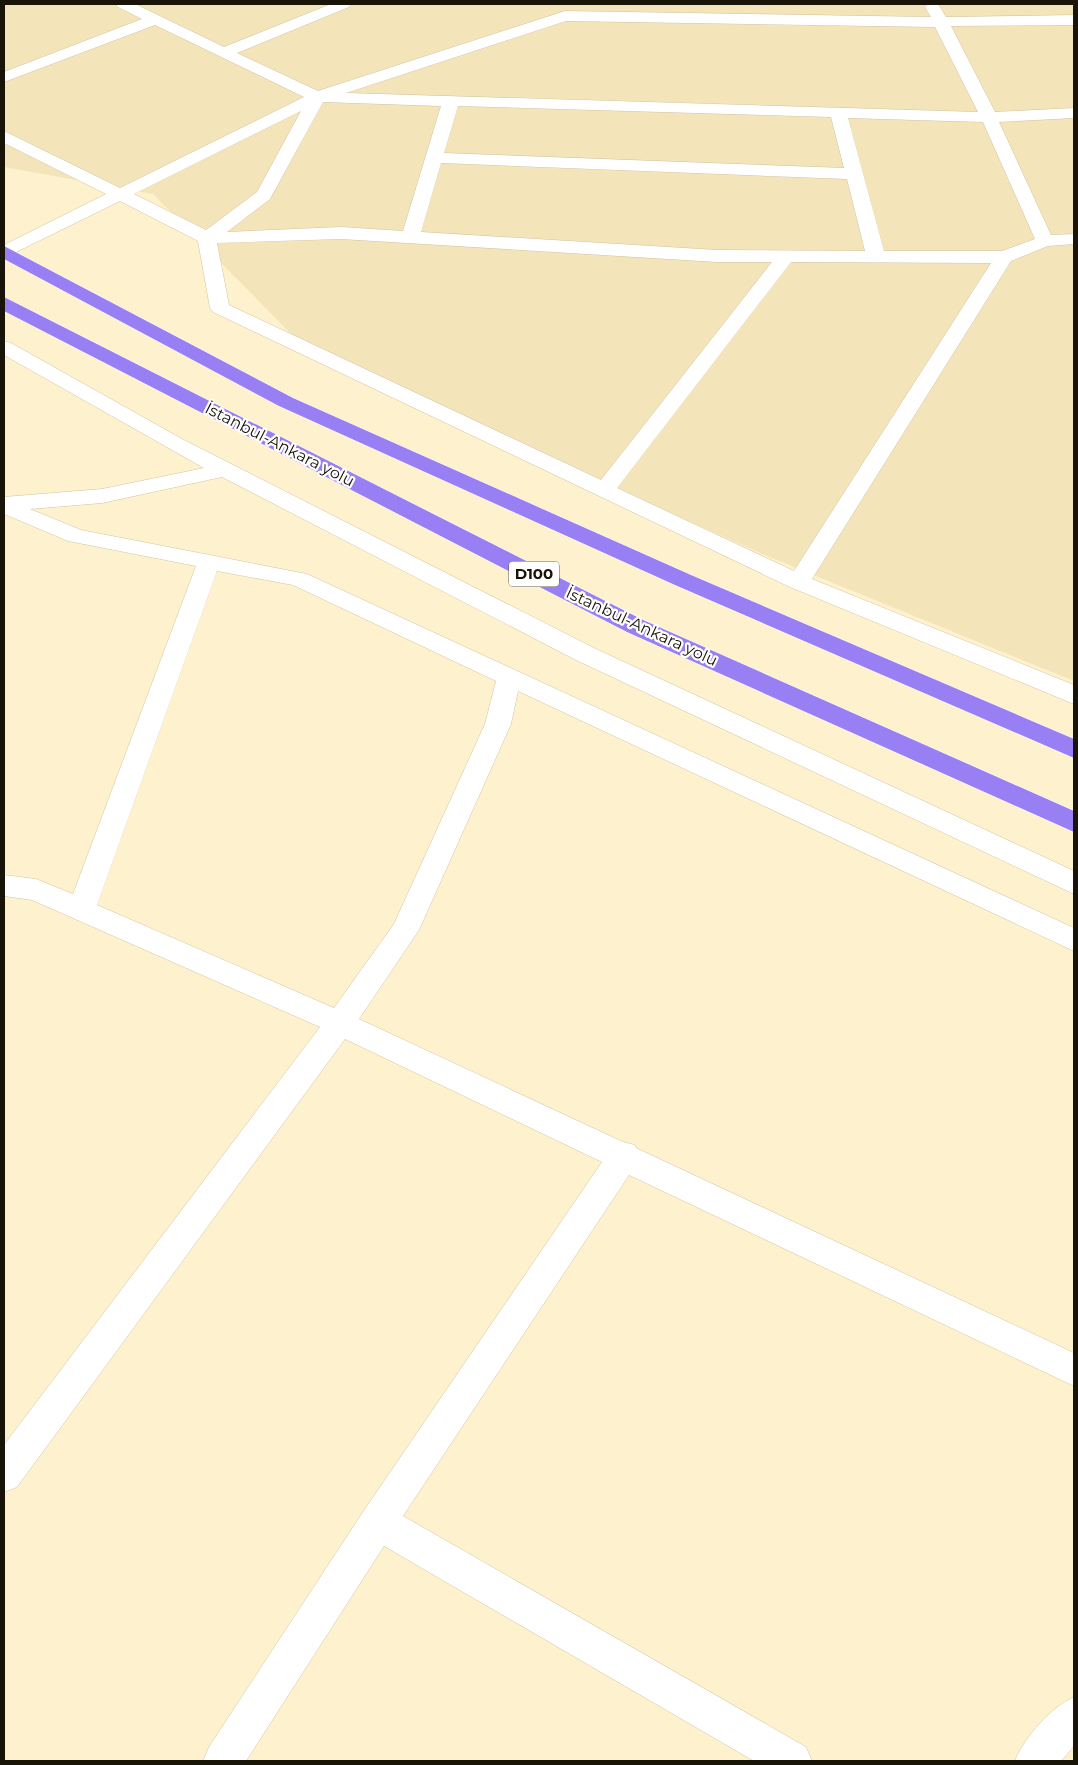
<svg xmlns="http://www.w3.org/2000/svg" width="1078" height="1765" font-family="Montserrat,sans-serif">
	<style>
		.built { fill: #f3e4ba }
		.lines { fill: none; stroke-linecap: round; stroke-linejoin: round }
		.minor-casing { stroke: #d0c4a2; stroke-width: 1 }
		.highway-casing { stroke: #fff; stroke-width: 1 }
		.minor { fill: #fff; fill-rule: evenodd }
		.highway { fill: #987ff3; fill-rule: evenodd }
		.labels { text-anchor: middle; stroke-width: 4.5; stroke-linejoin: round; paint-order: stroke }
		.shield { fill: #fff; stroke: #5e5a52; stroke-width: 1 }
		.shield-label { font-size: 15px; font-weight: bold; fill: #191408 }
		.street-label { font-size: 16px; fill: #191408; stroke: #fff }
	</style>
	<rect width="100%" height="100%" fill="#fef2ce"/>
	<path class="built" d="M4,4H1074V681L762,554L305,348L153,194L4,167Z"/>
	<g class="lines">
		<g class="minor-casing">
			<g id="minor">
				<path d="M116,4H135L224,47L331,4H351L349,7L237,53L318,91L565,11L931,17L925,7L928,4H938L946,17L1074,15V25L951,26L995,112L1074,108V118L999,122L1051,235L1074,234V244L1048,246L1011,261L812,579L1074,685V704L790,587L213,312L210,308L198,241L120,201L4,258V245L106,194L4,143V131L120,188L304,97L155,25L4,82V72L142,19L118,7ZM566,21L935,27L978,112L346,93ZM323,102L441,106L403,231L341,227L227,232L270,199ZM458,106L831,117L844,168L444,153ZM301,111L257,192L206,230L134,194ZM848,118L983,122L1035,239L1002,251H884ZM441,163L847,179L865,251L717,250L421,232ZM341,239L717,262H772L601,480L229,305L217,243ZM791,262L991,263L794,571L617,488Z"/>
				<path d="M4,341L11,343L182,439L594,648L1074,871V894L576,660L222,477L102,503L30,509L81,530L307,574L1074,928V951L518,691L511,724L419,930L359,1019L623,1142L635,1145L636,1148L1074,1353V1386L629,1175L403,1516L806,1747L812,1761H754L384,1546L246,1761H203L209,1747L365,1509L602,1162L345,1039L17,1487L4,1492V1445L320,1027L32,900L4,896V875L36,879L73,894L196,566L68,541L4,514V497L102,489L204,468L4,355ZM217,571L293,585L496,681L485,724L394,924L334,1008L97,905Z"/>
				<path d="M1074,1697V1746L1061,1761H1015C1023,1739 1052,1706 1074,1697Z"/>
			</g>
		</g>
		<g class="highway-casing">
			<g id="highway">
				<path d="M4,246L293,398L691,575L1074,739V758L675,585L279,406L4,259Z"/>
				<path d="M4,297L643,620L1074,811V832L627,632L4,311Z"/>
			</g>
		</g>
		<use href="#minor" class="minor"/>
		<use href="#highway" class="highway"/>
	</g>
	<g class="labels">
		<rect class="shield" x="509" y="561.5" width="50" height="25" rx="4"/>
		<g class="shield-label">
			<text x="534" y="579">D100</text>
		</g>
		<g class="street-label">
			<text transform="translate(280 444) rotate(27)" y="6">İstanbul-Ankara yolu</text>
			<text transform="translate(642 626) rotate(25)" y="6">İstanbul-Ankara yolu</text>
		</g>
	</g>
	<rect width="1078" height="1765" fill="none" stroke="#191408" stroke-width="10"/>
</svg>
